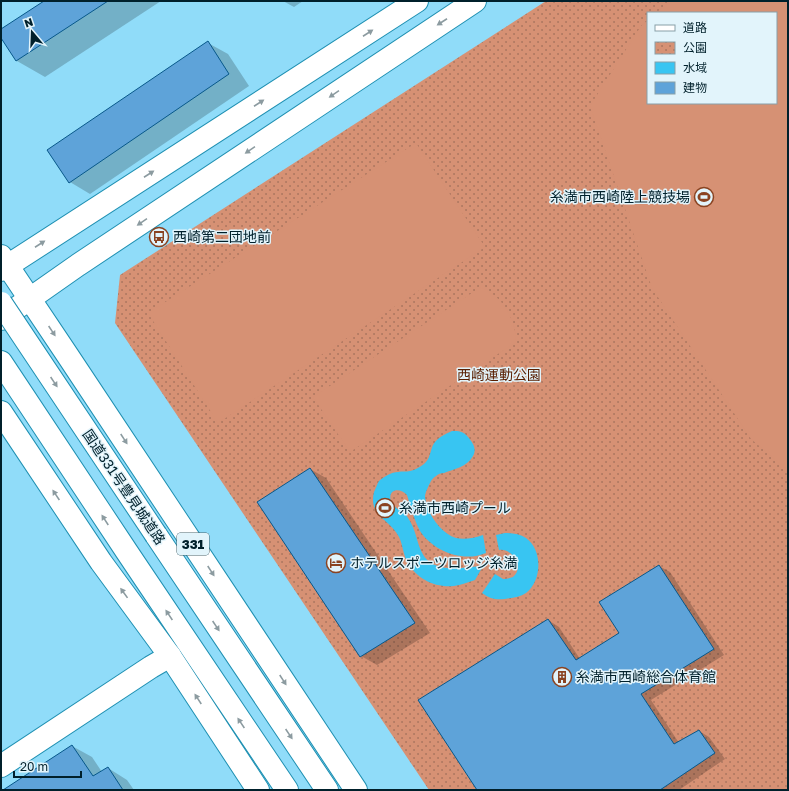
<svg xmlns="http://www.w3.org/2000/svg" width="789" height="791" font-family="'Golos Text','Noto Sans JP',sans-serif">
	<style>
		.park { fill: url(#park-dots); fill-rule: evenodd }
		.pitch { fill: #d69174 }
		.water { fill: #38c5f2 }
		.shadow { fill: #0003 }
		.building { fill: #5ea3d9; stroke: #07588a }
		.lines { fill: none; stroke-linecap: round; stroke-linejoin: round }
		.street-casing { stroke: #1f90b2; stroke-width: 24 }
		.secondary-casing { stroke: #1f90b2; stroke-width: 24 }
		.highway-casing { stroke: #1f90b2; stroke-width: 24 }
		.street { stroke: #fff; stroke-width: 22 }
		.secondary { stroke: #fff; stroke-width: 22 }
		.highway { stroke: #fff; stroke-width: 22 }
		.highway-bridge-casing { stroke: #1f90b2; stroke-width: 24; stroke-linecap: butt }
		.highway-bridge { stroke: #fff; stroke-width: 22 }
		.oneway { fill: #8c9ba0 }
		.labels { text-anchor: middle; stroke-width: 3; stroke-linejoin: round; paint-order: stroke }
		.shield { fill: #e2f4fb; stroke: #446069; stroke-width: 1 }
		.shield-label { font-size: 13px; font-weight: bold; fill: #00202b }
		.poi-label { font-size: 14px; fill: #00202b; stroke: #e2f4fb; text-anchor: start }
		.park-label { font-size: 14px; fill: #591e00; stroke: #e2f4fb }
		.street-label { font-size: 14px; fill: #00202b; stroke: #e2f4fb }
	</style>
	<defs>
		<pattern id="park-dots" width="8" height="8" patternUnits="userSpaceOnUse"><rect width="8" height="8" fill="#d69174"/><path d="M2 2h.1M6 6h.1" fill="none" stroke="#ab765f" stroke-width="1.8" stroke-linecap="round"/></pattern>
	</defs>
	<rect width="100%" height="100%" fill="#90dcf9"/>
	<path class="park" d="M546,1H788V790H429L115,323L120,275ZM648,13H776V103H648Z"/>
	<g class="pitch">
		<path d="M670,1H788V470L751,439L652,288L590,106L641,26L648,20V103H776V13H656Z"/>
		<path d="M416,143L485,247L218,423L148,313Z"/>
		<path d="M481,287C498,296 506,305 513,323C515,330 516,335 516,342L350,452L313,397Z"/>
	</g>
	<g class="water">
		<path d="M452,431C459,431 463,431 468,437C473,443 477,449 473,456C467,467 454,469 444,473C441,473 438,474 436,476C433,478 431,480 430,483C428,487 425,493 425,497C427,513 440,533 456,538C464,540 475,538 483,535L486,553C463,563 433,551 420,531C414,520 411,507 407,495C400,487 387,489 391,502C394,508 401,510 405,514C408,517 410,521 412,525C418,537 418,554 431,563C446,572 467,567 483,566L475,580C468,582 461,585 454,586C435,588 417,579 408,563C403,555 403,545 399,537C390,519 368,516 374,492C376,488 377,484 379,481C383,477 392,472 398,472C402,471 406,472 410,471C415,470 420,467 424,464C430,459 430,452 433,445C437,438 445,434 452,431Z"/>
		<path d="M505,533C512,533 520,534 526,538C543,550 542,581 526,593C520,597 513,598 505,599C496,600 490,599 482,593L495,574L503,579C506,579 510,578 513,577C525,567 512,548 499,550L496,535Z"/>
	</g>
	<g class="shadow">
		<path d="M46,1H161L45,77L17,61L1,36V30Z"/>
		<path d="M283,1H303L294,7Z"/>
		<path d="M208,43L228,54L249,86L90,194L70,182Z"/>
		<path d="M310,469L326,478L430,633L377,665L361,656Z"/>
		<path d="M659,566L670,572L724,655L651,700L679,743L699,731L709,737L725,759L679,790H478L548,620L559,627L580,659L620,633Z"/>
		<path d="M72,746L92,757L102,772L108,768L127,780L134,790H5Z"/>
	</g>
	<g class="building">
		<path d="M44,1H108L16,61L1,38V29Z"/>
		<path d="M208,41L229,74L69,183L47,150Z"/>
		<path d="M310,468L415,623L360,657L257,502Z"/>
		<path d="M659,565L714,649L641,694L674,744L699,730L715,753L660,790H477L418,700L548,619L576,660L619,633L599,602Z"/>
		<path d="M72,745L93,776L108,767L123,790H3Z"/>
	</g>
	<g class="lines">
		<g class="street-casing">
			<path id="street" d="M1,766L151,667L170,656"/>
		</g>
		<g class="secondary-casing">
			<g id="secondary">
				<path d="M1,270L417,1"/>
				<path d="M1,319L78,265L475,1"/>
			</g>
		</g>
		<g class="highway-casing">
			<g id="highway">
				<path d="M1,256L68,356L356,790"/>
				<path d="M1,362L127,552L287,790"/>
				<path d="M1,412L101,562L170,656L258,790"/>
				<path d="M156,535L327,790"/>
			</g>
		</g>
		<use href="#street" class="street"/>
		<use href="#secondary" class="secondary"/>
		<use href="#highway" class="highway"/>
		<g class="highway-bridge-casing">
			<path id="highway-bridge" d="M1,303L156,535"/>
		</g>
		<use href="#highway-bridge" class="highway-bridge"/>
	</g>
	<defs><path id="oneway-solid" d="M-6-.8H1V-3.2L6.5 0L1 3.2V.8H-6Z"/></defs>
	<g class="oneway">
		<use href="#oneway-solid" transform="translate(442 22) rotate(147)"/>
		<use href="#oneway-solid" transform="translate(368 33) rotate(-33)"/>
		<use href="#oneway-solid" transform="translate(334 94) rotate(146)"/>
		<use href="#oneway-solid" transform="translate(259 103) rotate(-33)"/>
		<use href="#oneway-solid" transform="translate(250 150) rotate(146)"/>
		<use href="#oneway-solid" transform="translate(149 174) rotate(-33)"/>
		<use href="#oneway-solid" transform="translate(142 222) rotate(146)"/>
		<use href="#oneway-solid" transform="translate(40 244) rotate(-33)"/>
		<use href="#oneway-solid" transform="translate(52 331) rotate(56)"/>
		<use href="#oneway-solid" transform="translate(54 382) rotate(56)"/>
		<use href="#oneway-solid" transform="translate(124 439) rotate(57)"/>
		<use href="#oneway-solid" transform="translate(56 495) rotate(-124)"/>
		<use href="#oneway-solid" transform="translate(105 520) rotate(-123)"/>
		<use href="#oneway-solid" transform="translate(211 571) rotate(57)"/>
		<use href="#oneway-solid" transform="translate(124 593) rotate(-126)"/>
		<use href="#oneway-solid" transform="translate(169 615) rotate(-124)"/>
		<use href="#oneway-solid" transform="translate(216 626) rotate(56)"/>
		<use href="#oneway-solid" transform="translate(283 680) rotate(57)"/>
		<use href="#oneway-solid" transform="translate(198 699) rotate(-123)"/>
		<use href="#oneway-solid" transform="translate(241 723) rotate(-124)"/>
		<use href="#oneway-solid" transform="translate(289 734) rotate(56)"/>
	</g>
	<defs>
		<g id="stadium-ring" transform="scale(1)"><circle r="9.5" fill="#e2f4fb" stroke="#8a4321" stroke-width="1.5"/><path d="M0-5a6.5 5 0 1 0 0 10a6.5 5 0 1 0 0-10ZM-3.5-1.8h7v3.6h-7Z" fill="#8a4321"/></g>
		<g id="bus-ring" transform="scale(1)"><circle r="9.5" fill="#e2f4fb" stroke="#8a4321" stroke-width="1.5"/><path d="M-5-6H5V4H4V6H2V4H-2V6H-4V4H-5ZM-3.5-4V0h7V-4ZM-3.5 1.2v1.5H-2V1.2ZM2 1.2v1.5H3.5V1.2Z" fill="#8a4321"/></g>
		<g id="hotel-ring" transform="scale(1)"><circle r="9.5" fill="#e2f4fb" stroke="#8a4321" stroke-width="1.5"/><path d="M-6-4.5h1.5V1H6V5H4.5V3h-9V5H-6ZM-4 0a1.8 1.8 0 1 1 3.6 0ZM.5 0V-2.5h3Q6-2.5 6 0Z" fill="#8a4321"/></g>
		<g id="building-ring" transform="scale(1)"><circle r="9.5" fill="#e2f4fb" stroke="#8a4321" stroke-width="1.5"/><path d="M-4-6H4V6H1V3H-1V6H-4ZM-2.5-4.3h1.7v1.8h-1.7ZM.8-4.3h1.7v1.8H.8ZM-2.5-1h1.7V.8h-1.7ZM.8-1h1.7V.8H.8Z" fill="#8a4321"/></g>
	</defs>
	<g fill-rule="evenodd">
		<use href="#stadium-ring" x="704" y="197"/>
		<use href="#bus-ring" x="159" y="237"/>
		<use href="#stadium-ring" x="385" y="508"/>
		<use href="#hotel-ring" x="336" y="563"/>
		<use href="#building-ring" x="562" y="677"/>
	</g>
	<g class="labels">
		<rect class="shield" x="177" y="533" width="32" height="22" rx="3"/>
		<g class="shield-label">
			<text x="193" y="549">331</text>
		</g>
		<g class="poi-label">
			<text x="690" y="202" text-anchor="end">糸満市西崎陸上競技場</text>
			<text x="173" y="242">西崎第二団地前</text>
			<text x="399" y="513">糸満市西崎プール</text>
			<text x="350" y="568">ホテルスポーツロッジ糸満</text>
			<text x="576" y="682">糸満市西崎総合体育館</text>
		</g>
		<g class="park-label">
			<text x="499" y="380">西崎運動公園</text>
		</g>
		<g class="street-label">
			<text transform="translate(124 487) rotate(56)" y="5">国道331号豊見城道路</text>
		</g>
	</g>
	<rect width="789" height="791" fill="none" stroke="#00202b" stroke-width="4"/>
	<rect x="647" y="12" width="130" height="92" fill="#e2f4fb" stroke="#889fa8"/>
	<rect x="655" y="25" width="20" height="6" fill="#ffffff" stroke="#889fa8"/>
	<text x="683" y="32" font-size="12" fill="#00202b">道路</text>
	<rect x="655" y="42" width="20" height="12" fill="url(#park-dots)" stroke="#889fa8"/>
	<text x="683" y="52" font-size="12" fill="#00202b">公園</text>
	<rect x="655" y="62" width="20" height="12" fill="#38c5f2" stroke="#889fa8"/>
	<text x="683" y="72" font-size="12" fill="#00202b">水域</text>
	<rect x="655" y="82" width="20" height="12" fill="#5ea3d9" stroke="#889fa8"/>
	<text x="683" y="92" font-size="12" fill="#00202b">建物</text>
	<g transform="translate(32 32) rotate(341)" stroke="#e2f4fb" stroke-width="3" paint-order="stroke">
	<path d="M0-3L7 15L0 10L-7 15Z" fill="#00202b"/>
	<text y="-6" font-size="11" font-weight="bold" text-anchor="middle" fill="#00202b">N</text>
	</g>
	<path d="M14 771v6h67v-6" fill="none" stroke="#00202b" stroke-width="2"/>
	<text x="20" y="771" font-size="12" fill="#00202b" stroke="#e2f4fb" stroke-width="3" paint-order="stroke">20 m</text>
</svg>
